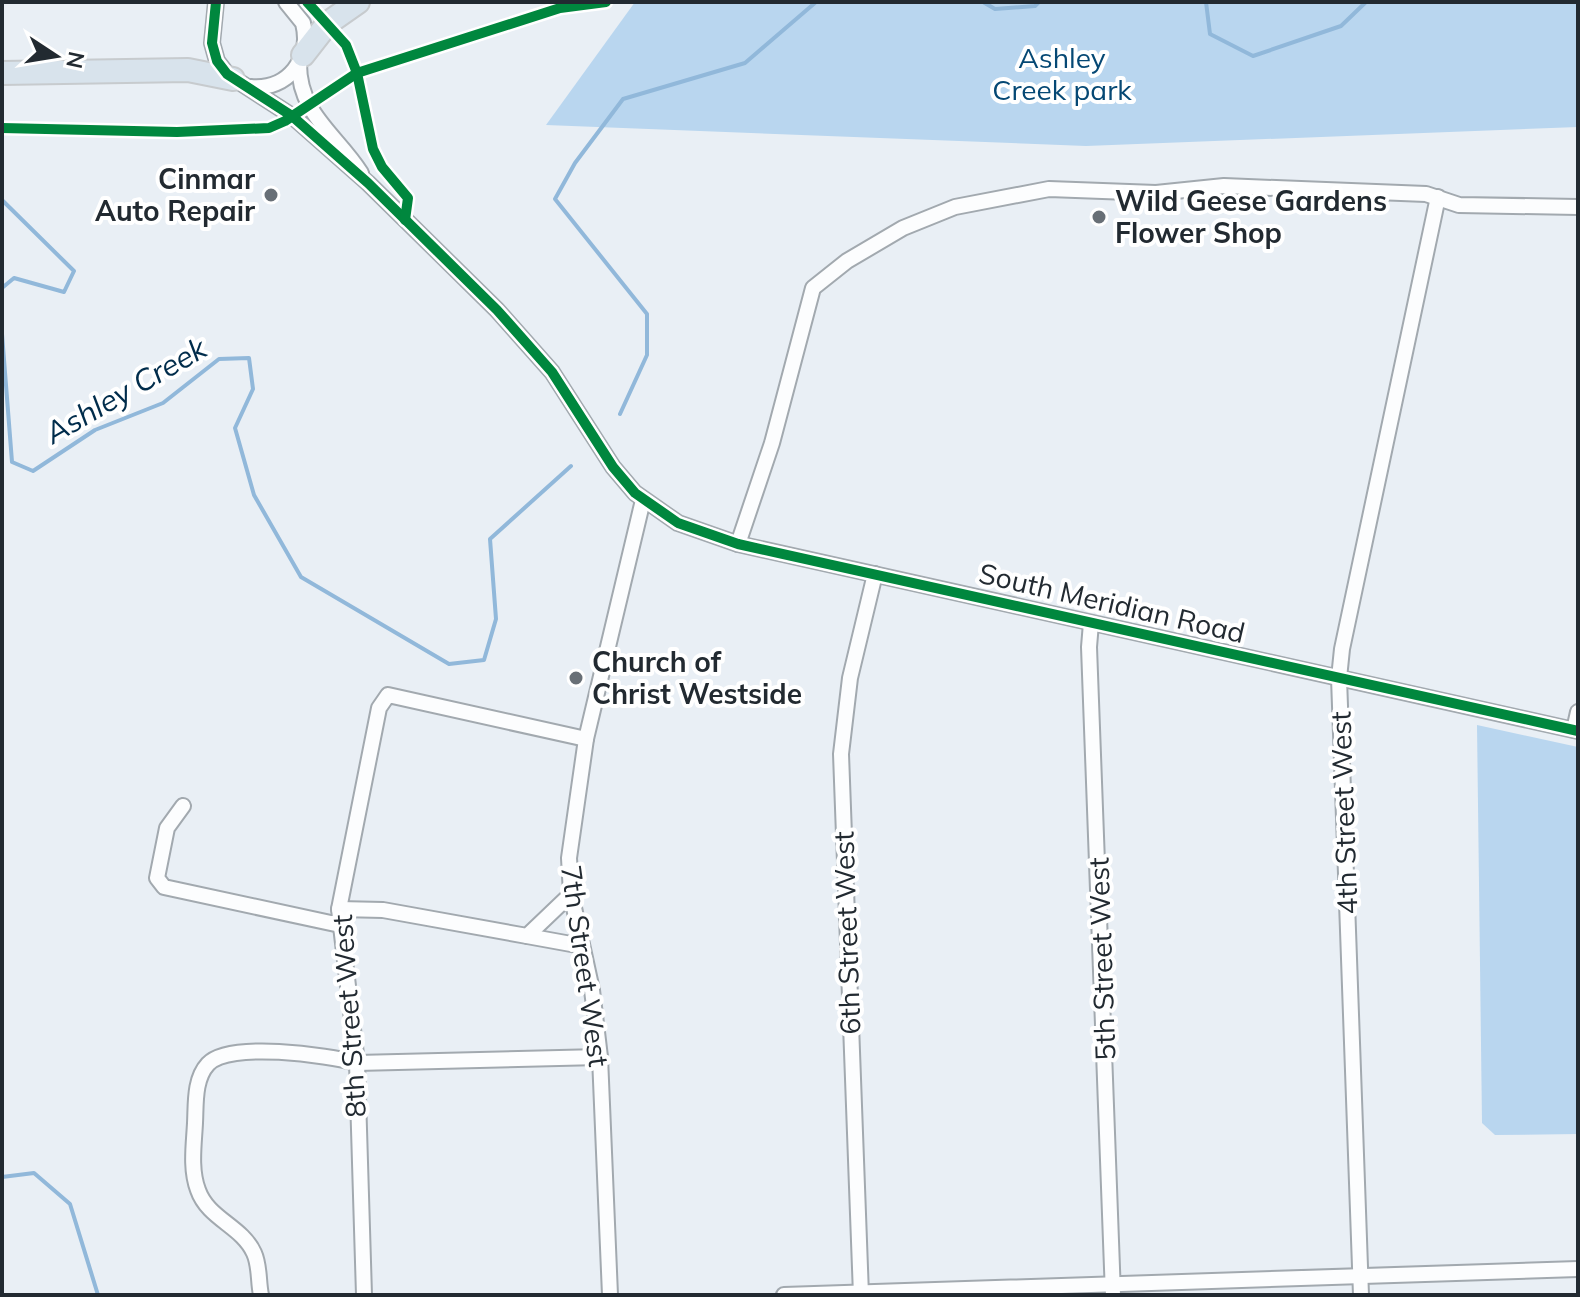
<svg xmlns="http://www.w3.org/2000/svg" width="1580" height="1297" font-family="Mulish,sans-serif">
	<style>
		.green { fill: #b9d6ef }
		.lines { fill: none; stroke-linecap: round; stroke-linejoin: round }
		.stream { stroke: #91b8da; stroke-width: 4 }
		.minor-casing { stroke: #a2a9af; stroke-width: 18 }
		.highway-casing { stroke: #c7cbce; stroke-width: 26 }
		.minor { stroke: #fcfdfe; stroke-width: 14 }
		.highway { stroke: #d8e3ec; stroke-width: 22 }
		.cycleway-casing { stroke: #fff; stroke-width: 15 }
		.cycleway { stroke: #00873e; stroke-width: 10 }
		.poi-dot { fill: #686f76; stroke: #fff; stroke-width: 3 }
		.labels { text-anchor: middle; stroke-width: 8; stroke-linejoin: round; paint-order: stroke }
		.park-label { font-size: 28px; fill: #054874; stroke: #fff }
		.poi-label { font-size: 28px; font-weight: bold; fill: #222a31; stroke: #fff; text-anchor: start }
		.street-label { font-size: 28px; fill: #222a31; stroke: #fff }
		.water-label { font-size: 30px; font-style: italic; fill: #002c4b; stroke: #fff }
	</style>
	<rect width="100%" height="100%" fill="#e9eff5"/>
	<g class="green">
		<path d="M635,2H1578V127L1086,146L546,125Z"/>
		<path d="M1477,725L1578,747V1134L1495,1135L1482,1123Z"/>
	</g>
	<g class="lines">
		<g class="stream">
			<path d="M983,2L995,9L1035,6L1039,2"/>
			<path d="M1206,2L1210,34L1253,56L1341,26L1366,2"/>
			<path d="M2,200L74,271L64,292L14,278L2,288"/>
			<path d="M2,334L12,462L33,471L95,430L163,403L219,359L249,358L253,389L235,428L254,495L301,577L449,664L484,660L496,619L490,539L571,466"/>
			<path d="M620,414L647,355V314L555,199L575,163L623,99L745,63L816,2"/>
			<path d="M2,1177L34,1173L70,1204L98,1295"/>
		</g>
		<g class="minor-casing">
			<g id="minor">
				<path d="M216,2L212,43L217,61L227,74L292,116L368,183L497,310L552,372L613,467L635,493L678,523L738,544L1578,731"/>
				<path d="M299,64C299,114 336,134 361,173"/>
				<path d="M251,87C288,90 312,59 303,23L286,2"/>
				<path d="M738,544L772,443L813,288L847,261L903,228L955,207L1049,189L1156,193L1224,186L1426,194L1459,205L1578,207"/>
				<path d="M1091,623L1089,647L1113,1295"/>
				<path d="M1574,730L1578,712"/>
				<path d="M183,806L167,828L157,878L164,887L340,925"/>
				<path d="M339,909L383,910L527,936L571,894"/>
				<path d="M527,936L582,946"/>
				<path d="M261,1295C258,1281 260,1266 254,1253C242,1226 208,1219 198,1190C190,1169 194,1144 195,1123C196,1104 194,1079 208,1064C229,1041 327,1055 357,1063L600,1057"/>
				<path d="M364,1295L357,1063L339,909L379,708L388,695L586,739"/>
				<path d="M610,1295L600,1057L592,990L571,894L569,858L586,739L643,500"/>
				<path d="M784,1295L1578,1269"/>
				<path d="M861,1295L841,754L850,678L875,574"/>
				<path d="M1361,1295L1339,678L1342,649L1438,197"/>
			</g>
		</g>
		<g class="highway-casing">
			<g id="highway">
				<path d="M303,55L328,23L358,2"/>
				<path d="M2,73L188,70L233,79"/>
			</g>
		</g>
		<use href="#minor" class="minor"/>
		<use href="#highway" class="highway"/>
		<g class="cycleway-casing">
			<g id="cycleway">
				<path d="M216,2L212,43L217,61L227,74L292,116L368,183L497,310L552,372L613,467L635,493L678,523L738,544L1578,731"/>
				<path d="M307,2L346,45L357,73L373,149L382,167L408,198L405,220"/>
				<path d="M2,128L177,132L269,128L285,121L357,73L560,8L606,2"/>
			</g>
		</g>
		<use href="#cycleway" class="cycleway"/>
	</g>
	<g class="poi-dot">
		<circle cx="271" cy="195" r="8"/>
		<circle cx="1099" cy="217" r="8"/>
		<circle cx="576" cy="678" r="8"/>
	</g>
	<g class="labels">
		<g class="park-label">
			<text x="1062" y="68">Ashley<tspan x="1062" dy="32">Creek park</tspan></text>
		</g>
		<g class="poi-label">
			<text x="255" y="189" text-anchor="end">Cinmar<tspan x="255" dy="32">Auto Repair</tspan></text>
			<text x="1115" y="211">Wild Geese Gardens<tspan x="1115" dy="32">Flower Shop</tspan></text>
			<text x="592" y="672">Church of<tspan x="592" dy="32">Christ Westside</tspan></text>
		</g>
		<g class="street-label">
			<text transform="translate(1112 603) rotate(13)" y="10">South Meridian Road</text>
			<text transform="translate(1344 813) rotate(-92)" y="10">4th Street West</text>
			<text transform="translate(847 933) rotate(-92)" y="10">6th Street West</text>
			<text transform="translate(1102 959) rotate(-92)" y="10">5th Street West</text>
			<text transform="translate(585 966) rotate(82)" y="10">7th Street West</text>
			<text transform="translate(349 1016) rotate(-94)" y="10">8th Street West</text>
		</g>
		<g class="water-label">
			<text transform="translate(126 391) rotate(-30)" y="10">Ashley Creek</text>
		</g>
	</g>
	<rect width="1580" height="1297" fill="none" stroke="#222a31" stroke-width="8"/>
	<g transform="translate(56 56) rotate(102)" stroke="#ffffff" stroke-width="6" paint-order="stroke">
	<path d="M0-6L14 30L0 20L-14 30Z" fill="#222a31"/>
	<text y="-12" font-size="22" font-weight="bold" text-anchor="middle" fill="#222a31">N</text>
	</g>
</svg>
